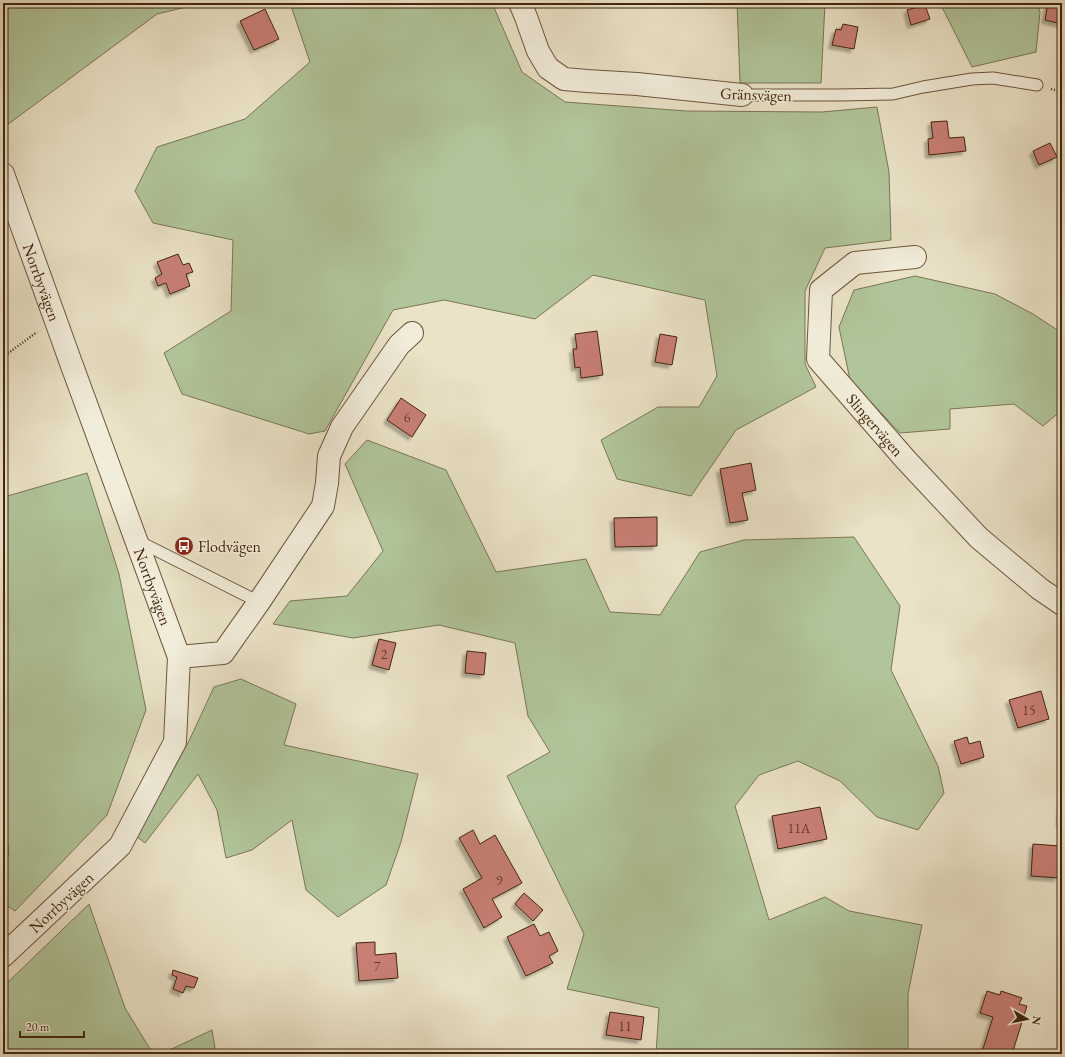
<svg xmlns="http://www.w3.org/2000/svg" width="1065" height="1057" font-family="'EB Garamond',serif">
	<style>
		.green { fill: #b1c59a; stroke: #7a7654 }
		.building { fill: #c87f75; stroke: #42260d; filter: url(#shadow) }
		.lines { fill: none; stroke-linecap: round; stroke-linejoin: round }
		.lane-casing { stroke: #6c553c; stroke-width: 13 }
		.street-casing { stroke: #6c553c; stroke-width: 24 }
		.path { stroke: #42260d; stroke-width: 2.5; stroke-dasharray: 1 2; stroke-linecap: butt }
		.lane { stroke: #f2eddb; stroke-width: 11 }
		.street { stroke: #f2eddb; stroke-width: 22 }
		.labels { text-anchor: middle; stroke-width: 3; stroke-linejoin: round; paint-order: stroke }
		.number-label { font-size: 14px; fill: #643c27 }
		.street-label { font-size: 16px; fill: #42260d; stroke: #f2eddb }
		.poi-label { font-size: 16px; fill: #42260d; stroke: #f2eddb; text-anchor: start }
	</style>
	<defs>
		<filter id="shadow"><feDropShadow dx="-3.5" dy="3.5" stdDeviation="1" flood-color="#0004"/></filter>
	</defs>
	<rect width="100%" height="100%" fill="#ebe3c8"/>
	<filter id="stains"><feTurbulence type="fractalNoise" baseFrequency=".005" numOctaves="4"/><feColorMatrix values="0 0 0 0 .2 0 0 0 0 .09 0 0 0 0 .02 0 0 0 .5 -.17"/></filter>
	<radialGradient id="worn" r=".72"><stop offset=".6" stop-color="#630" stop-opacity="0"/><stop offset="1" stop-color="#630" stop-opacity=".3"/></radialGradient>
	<g class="green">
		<path d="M3,3H203L157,14L3,128Z"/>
		<path d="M290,3H492L522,72L565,102L686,111L822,112L877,107L889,172L891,240L825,248L805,291V364L816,387L736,430L691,496L617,479L601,440L658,407H699L717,376L705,300L593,275L535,319L444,300L393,310L325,431L309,434L182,394L164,353L231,311L233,240L153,223L135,191L157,147L245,119L310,62Z"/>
		<path d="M737,3H825L821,83H740Z"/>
		<path d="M940,3H1037L1040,12L1036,52L972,67Z"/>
		<path d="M915,276L995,294L1033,314L1062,333V410L1043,426L1014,404L950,409V429L900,433L850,380L839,327L854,290Z"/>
		<path d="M367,440L446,470L496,572L586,559L610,612L660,615L700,552L744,540L854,537L900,606L891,670L938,766L944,793L918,830L877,817L840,781L798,761L759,775L735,806L769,920L825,897L849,911L922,925L908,994V1048L902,1054H656L659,1008L567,989L584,934L507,776L550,752L528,716L515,643L439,625L353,638L273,624L290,601L347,596L383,551L345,464Z"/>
		<path d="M87,473L119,574L146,710L107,815L15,911L3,903V864L9,855L3,802V497H4Z"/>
		<path d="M241,679L296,704L284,745L418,774L401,842L386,885L338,917L306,890L292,820L252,850L226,858L217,810L198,774L145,843L136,836L189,741L214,687Z"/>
		<path d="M89,904L125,1008L153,1054H3V987Z"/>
		<path d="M212,1030L216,1054H161Z"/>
	</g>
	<g class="building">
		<path d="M1048,3H1062V24L1045,20Z"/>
		<path d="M925,5L930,19L911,25L907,10Z"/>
		<path d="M265,9L279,39L254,50L240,21Z"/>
		<path d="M843,24L858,27L854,49L832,45L836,29L841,30Z"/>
		<path d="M947,121L949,138L964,137L966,151L929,155L928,139L933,138L931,122Z"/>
		<path d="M1050,143L1057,157L1039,165L1033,151Z"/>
		<path d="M178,254L183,265L189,263L193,272L186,274L190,286L170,294L166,283L158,286L155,278L162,274L157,262Z"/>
		<path d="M597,331L603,375L581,378L580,367L575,368L573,349H577L575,334Z"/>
		<path d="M660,334L677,337L672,365L655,362Z"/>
		<path d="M401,398L426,415L412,437L387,420Z"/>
		<path d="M751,463L756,490L742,493L748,520L730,523L720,469Z"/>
		<path d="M657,517V546L615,547L614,518Z"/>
		<path d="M379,639L396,643L389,670L372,665Z"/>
		<path d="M467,651L486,653L484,675L465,673Z"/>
		<path d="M1041,691L1049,719L1018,728L1009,700Z"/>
		<path d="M967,737L969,744L980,741L984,757L961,764L954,741Z"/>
		<path d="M1062,794V823L1060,822Z"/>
		<path d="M820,807L827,839L778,849L772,816Z"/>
		<path d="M473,830L480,844L495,835L522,883L492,899L502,917L484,928L463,889L482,878L459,838Z"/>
		<path d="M1033,844L1060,846V851L1062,852V873H1058V878L1031,876Z"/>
		<path d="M524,893L543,910L533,921L515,904Z"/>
		<path d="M534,924L540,936L549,932L558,951L549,956L553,963L526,976L507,937Z"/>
		<path d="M375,942V955L396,953L398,978L359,981L356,943Z"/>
		<path d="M173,970L198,978L194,988L186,986L183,993L173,989L177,977L172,975Z"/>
		<path d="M987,991L1000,995L1001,991L1022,998L1019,1004L1027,1006L1012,1054H989L982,1052L993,1017L980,1013Z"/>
		<path d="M610,1012L644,1017L641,1040L606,1035Z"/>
	</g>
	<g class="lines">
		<g class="lane-casing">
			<g id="lane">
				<path d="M742,95H839L893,94L923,87L972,79L993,78L1037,85"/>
				<path d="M138,541L259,602"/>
			</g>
		</g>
		<g class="street-casing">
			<g id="street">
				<path d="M520,3L526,17L538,51L548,68L564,79L587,81L637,84L742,95"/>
				<path id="s1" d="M3,174L71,363L179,657L175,742L120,846L3,956"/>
				<path id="s2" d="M915,257L855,263L821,290L818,359L906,460L979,538L1040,589L1062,604"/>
				<path d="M179,657L223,653L259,602L323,506L327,483L329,456L342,427L399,345L412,333"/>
			</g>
		</g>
		<g class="path">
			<path d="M1051,89L1062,92"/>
			<path d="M3,357L37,332"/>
		</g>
		<use href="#lane" class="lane"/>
		<use href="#street" class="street"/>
	</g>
	<defs>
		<g id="bus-disc" transform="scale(1)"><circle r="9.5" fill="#8f2418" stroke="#f2eddb"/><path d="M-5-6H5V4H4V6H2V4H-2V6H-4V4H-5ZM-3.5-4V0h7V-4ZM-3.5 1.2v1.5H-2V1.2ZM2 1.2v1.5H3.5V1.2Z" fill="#fff"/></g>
	</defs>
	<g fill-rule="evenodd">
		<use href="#bus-disc" x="184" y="546"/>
	</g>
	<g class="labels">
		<g class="number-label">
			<text x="407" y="422">6</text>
			<text x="384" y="659">2</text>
			<text x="1029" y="715">15</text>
			<text x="799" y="833">11A</text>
			<text x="499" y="885">9</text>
			<text x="377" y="971">7</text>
			<text x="625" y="1031">11</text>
		</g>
		<g class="street-label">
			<text transform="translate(756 94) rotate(2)" y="6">Gränsvägen</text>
			<text dy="6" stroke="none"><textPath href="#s1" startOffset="115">Norrbyvägen</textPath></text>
			<text dy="6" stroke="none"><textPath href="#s2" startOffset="260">Slingervägen</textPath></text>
			<text dy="6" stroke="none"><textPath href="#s1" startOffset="439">Norrbyvägen</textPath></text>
			<text transform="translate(61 902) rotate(-43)" y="6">Norrbyvägen</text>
		</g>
		<g class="poi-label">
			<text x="198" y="552">Flodvägen</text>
		</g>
	</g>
	<rect width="1065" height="1057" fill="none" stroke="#ebe3c8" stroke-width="16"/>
	<rect x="4" y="4" width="1057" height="1049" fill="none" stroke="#42260d" stroke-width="2"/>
	<rect x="8" y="8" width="1049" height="1041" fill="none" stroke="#42260d"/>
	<g transform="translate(1027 1019) rotate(99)" stroke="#f2eddb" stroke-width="3" paint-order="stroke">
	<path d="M0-3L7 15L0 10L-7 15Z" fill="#42260d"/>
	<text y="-6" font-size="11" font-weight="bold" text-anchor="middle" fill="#42260d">N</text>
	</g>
	<path d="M20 1031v6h64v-6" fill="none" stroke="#42260d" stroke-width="2"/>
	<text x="26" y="1031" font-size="12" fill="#42260d" stroke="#f2eddb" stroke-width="3" paint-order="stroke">20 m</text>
	<rect width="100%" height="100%" filter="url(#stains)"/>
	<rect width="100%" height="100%" fill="url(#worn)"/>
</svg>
